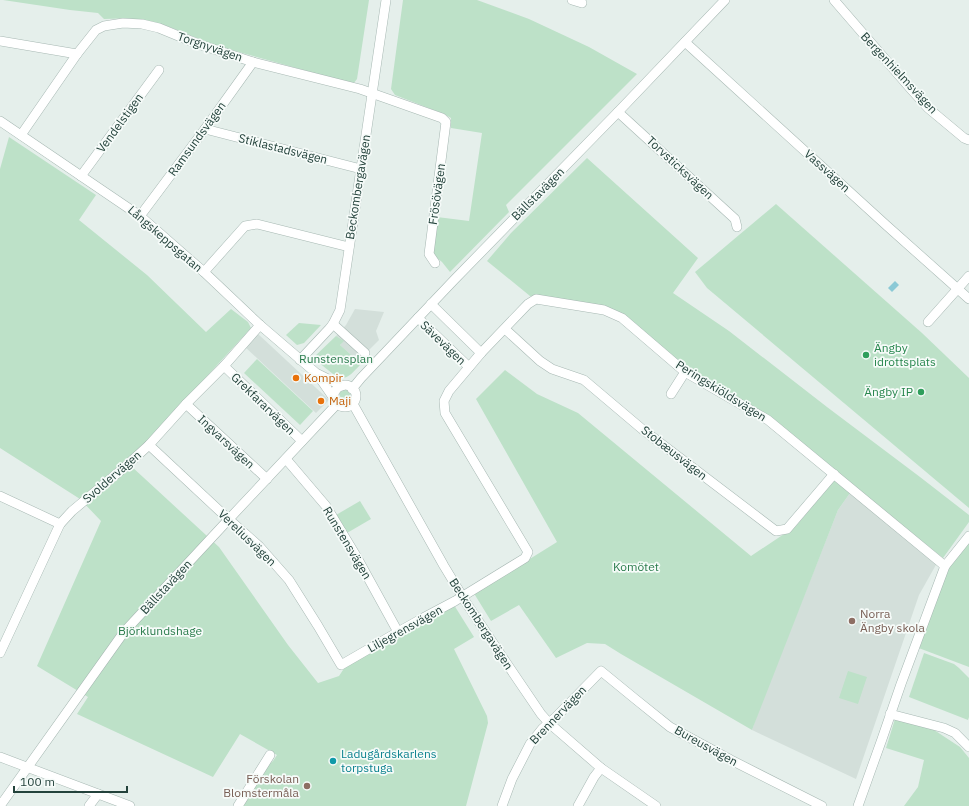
<svg xmlns="http://www.w3.org/2000/svg" width="969" height="806" font-family="'IBM Plex Sans',sans-serif">
	<style>
		.built { fill: #d3dfda }
		.green { fill: #bde1c8 }
		.water { fill: #8bc9d6 }
		.lines { fill: none; stroke-linecap: round; stroke-linejoin: round }
		.minor-casing { stroke: #a7b8b3; stroke-width: 10 }
		.minor { stroke: #fff; stroke-width: 9 }
		.leisure-dot { fill: #2e9e5b; stroke: #f6fbf9; stroke-width: 1.5 }
		.food-dot { fill: #e8710a; stroke: #f6fbf9; stroke-width: 1.5 }
		.education-dot { fill: #8d6e63; stroke: #f6fbf9; stroke-width: 1.5 }
		.culture-dot { fill: #0f9aa8; stroke: #f6fbf9; stroke-width: 1.5 }
		.labels { text-anchor: middle; stroke-width: 3.5; stroke-linejoin: round; paint-order: stroke }
		.street-label { font-size: 12px; fill: #23423b; stroke: #f6fbf9 }
		.leisure-label { font-size: 12px; fill: #27864d; stroke: #f6fbf9; text-anchor: start }
		.park-label { font-size: 12px; fill: #2a7c4c; stroke: #f6fbf9 }
		.food-label { font-size: 12px; fill: #c56008; stroke: #f6fbf9; text-anchor: start }
		.education-label { font-size: 12px; fill: #785e54; stroke: #f6fbf9; text-anchor: start }
		.culture-label { font-size: 12px; fill: #0d838f; stroke: #f6fbf9; text-anchor: start }
	</style>
	<rect width="100%" height="100%" fill="#e5efeb"/>
	<g class="built">
		<path d="M355,309L384,312L376,331L379,340L358,361L340,345L343,341L336,336L346,325Z"/>
		<path d="M257,333L329,400L316,413L244,346Z"/>
		<path d="M850,493L937,563L919,595L856,779L752,730L760,707L838,510Z"/>
	</g>
	<g class="green">
		<path d="M3,0H369L357,79L353,84C308,71 263,59 218,46C199,40 182,31 164,25C144,18 124,18 104,19L98,13L70,10Z"/>
		<path d="M403,0H477L529,19L589,47L637,74L506,205L509,212L450,272L442,262L432,254L437,217L469,221L482,133L451,128V118L444,114L395,95L391,89Z"/>
		<path d="M9,137L96,195L79,220L147,275L206,332L231,309L248,322L251,328L146,443L131,466L219,547L288,645L318,683L339,676L345,667L454,605L474,637L454,649L487,716L488,723L466,806H241L266,767L273,761L277,755L240,734L213,777L77,714L88,697L37,666L101,521L80,499L0,448V169Z"/>
		<path d="M587,158L698,258L673,293L729,331L827,407L920,477L969,515V522L943,558L763,413L688,370L636,326L582,302L530,296L487,261L511,233Z"/>
		<path d="M776,204L922,333L969,378V508L707,288L695,272Z"/>
		<path d="M299,323L321,325L304,343L297,345L286,335Z"/>
		<path d="M336,336L344,341L340,345L358,361L360,365C354,371 348,380 338,378L313,358Z"/>
		<path d="M257,359L313,411L300,425L244,373Z"/>
		<path d="M505,370L537,394L578,413L751,556L796,526L835,479L850,493L838,510L752,730L621,654L605,644L587,643L556,658L519,605L491,621L475,595V593L557,542L476,399Z"/>
		<circle cx="345" cy="394" r="5.5"/>
		<path d="M360,501L371,519L347,533L336,515Z"/>
		<path d="M969,539V667L916,647L949,566Z"/>
		<path d="M924,653L954,664L959,668L969,678V717L968,720L909,697Z"/>
		<path d="M848,671L867,677L858,704L839,698Z"/>
		<path d="M895,719L928,726L960,747L969,758V806H904L918,787L924,760L886,748Z"/>
	</g>
	<path class="water" d="M895,281L899,285L892,292L888,288Z"/>
	<g class="lines">
		<g class="minor-casing">
			<g id="minor">
				<path d="M572,0L582,3"/>
				<path d="M834,0L910,88L928,108L964,138L969,140"/>
				<path d="M0,41L77,54"/>
				<path d="M685,42L886,225L969,299"/>
				<path d="M618,112L735,219L737,227"/>
				<path d="M0,121L140,216L204,272L260,325L316,373L342,386"/>
				<path d="M205,129L361,169"/>
				<path d="M21,135L77,54L96,30L104,26L123,23L142,24L159,28L198,44L253,62L360,89L442,118L446,122L429,254L435,263"/>
				<path d="M81,176L159,70"/>
				<path d="M140,216L205,129L253,62"/>
				<path d="M204,272L245,226L257,224L349,247"/>
				<path d="M431,304L481,353"/>
				<path d="M418,318L469,367"/>
				<path d="M928,322L969,276"/>
				<path d="M333,324L365,353"/>
				<path d="M505,329L540,361L552,369L584,380L642,429L776,531L787,529L834,474"/>
				<path d="M300,360L329,329L333,324L340,310L386,0"/>
				<path d="M224,366L302,441"/>
				<path d="M317,374L335,400"/>
				<circle cx="345" cy="396" r="11"/>
				<path d="M352,389L361,378L454,280L618,112L725,0"/>
				<path d="M671,394L685,372"/>
				<path d="M186,404L267,479"/>
				<path d="M353,404L444,566L467,604L503,658L541,714L549,723L601,768L656,806"/>
				<path d="M149,445L224,515L259,546L289,580L318,626L341,665L398,632L423,618L455,601L525,558L528,552L445,413L444,401L449,391L481,353L528,304L536,299L604,310L622,318L685,372L768,420L945,566"/>
				<path d="M286,459L326,506L355,554L398,632"/>
				<path d="M0,496L60,524"/>
				<path d="M0,653L60,524L72,511L126,466L149,445L186,404L224,366L260,325"/>
				<path d="M890,714L944,728L955,733L969,747"/>
				<path d="M0,757L130,806"/>
				<path d="M0,806L124,632L229,519L337,404"/>
				<path d="M89,806L98,794"/>
				<path d="M238,806L270,755"/>
				<path d="M502,806L512,779L530,744L542,729L556,717L601,671L634,698L670,727L731,760L822,806"/>
				<path d="M578,806L594,777L601,768"/>
				<path d="M858,806L882,739L901,684L945,566L969,536"/>
			</g>
		</g>
		<use href="#minor" class="minor"/>
	</g>
	<g class="leisure-dot">
		<circle cx="866" cy="355" r="4"/>
		<circle cx="921" cy="392" r="4"/>
	</g>
	<g class="food-dot">
		<circle cx="296" cy="378" r="4"/>
		<circle cx="321" cy="401" r="4"/>
	</g>
	<g class="education-dot">
		<circle cx="852" cy="621" r="4"/>
		<circle cx="307" cy="786" r="4"/>
	</g>
	<circle class="culture-dot" cx="333" cy="761" r="4"/>
	<g class="labels">
		<g class="street-label">
			<text transform="translate(210 47) rotate(19)" y="4">Torgnyvägen</text>
			<text transform="translate(899 73) rotate(47)" y="4">Bergenhielmsvägen</text>
			<text transform="translate(120 123) rotate(-54)" y="4">Vendelstigen</text>
			<text transform="translate(197 139) rotate(-54)" y="4">Ramsundsvägen</text>
			<text transform="translate(283 149) rotate(14)" y="4">Stiklastadsvägen</text>
			<text transform="translate(680 168) rotate(43)" y="4">Torvsticksvägen</text>
			<text transform="translate(827 171) rotate(42)" y="4">Vassvägen</text>
			<text transform="translate(358 187) rotate(-81)" y="4">Beckombergavägen</text>
			<text transform="translate(437 194) rotate(-82)" y="4">Frösövägen</text>
			<text transform="translate(538 194) rotate(-45)" y="4">Bällstavägen</text>
			<text transform="translate(165 239) rotate(41)" y="4">Långskeppsgatan</text>
			<text transform="translate(443 343) rotate(44)" y="4">Sävevägen</text>
			<text transform="translate(721 391) rotate(32)" y="4">Peringskiöldsvägen</text>
			<text transform="translate(263 404) rotate(44)" y="4">Grekfararvägen</text>
			<text transform="translate(226 442) rotate(43)" y="4">Ingvarsvägen</text>
			<text transform="translate(674 453) rotate(38)" y="4">Stobæusvägen</text>
			<text transform="translate(112 477) rotate(-41)" y="4">Svoldervägen</text>
			<text transform="translate(247 538) rotate(44)" y="4">Vereliusvägen</text>
			<text transform="translate(347 543) rotate(59)" y="4">Runstensvägen</text>
			<text transform="translate(166 587) rotate(-47)" y="4">Bällstavägen</text>
			<text transform="translate(481 624) rotate(57)" y="4">Beckombergavägen</text>
			<text transform="translate(405 629) rotate(-29)" y="4">Liljegrensvägen</text>
			<text transform="translate(558 715) rotate(-46)" y="4">Brennervägen</text>
			<text transform="translate(706 746) rotate(29)" y="4">Bureusvägen</text>
		</g>
		<g class="leisure-label">
			<text x="874" y="352">Ängby<tspan x="874" dy="14">idrottsplats</tspan></text>
			<text x="913" y="396" text-anchor="end">Ängby IP</text>
		</g>
		<g class="park-label">
			<text x="336" y="363">Runstensplan</text>
			<text x="636" y="571">Komötet</text>
			<text x="160" y="635">Björklundshage</text>
		</g>
		<g class="food-label">
			<text x="304" y="382">Kompir</text>
			<text x="329" y="405">Maji</text>
		</g>
		<g class="education-label">
			<text x="860" y="618">Norra<tspan x="860" dy="14">Ängby skola</tspan></text>
			<text x="299" y="783" text-anchor="end">Förskolan<tspan x="299" dy="14">Blomstermåla</tspan></text>
		</g>
		<g class="culture-label">
			<text x="341" y="758">Ladugårdskarlens<tspan x="341" dy="14">torpstuga</tspan></text>
		</g>
	</g>
	<path d="M14 786v6h113v-6" fill="none" stroke="#23423b" stroke-width="2"/>
	<text x="20" y="786" font-size="12" fill="#23423b" stroke="#f6fbf9" stroke-width="3" paint-order="stroke">100 m</text>
</svg>
